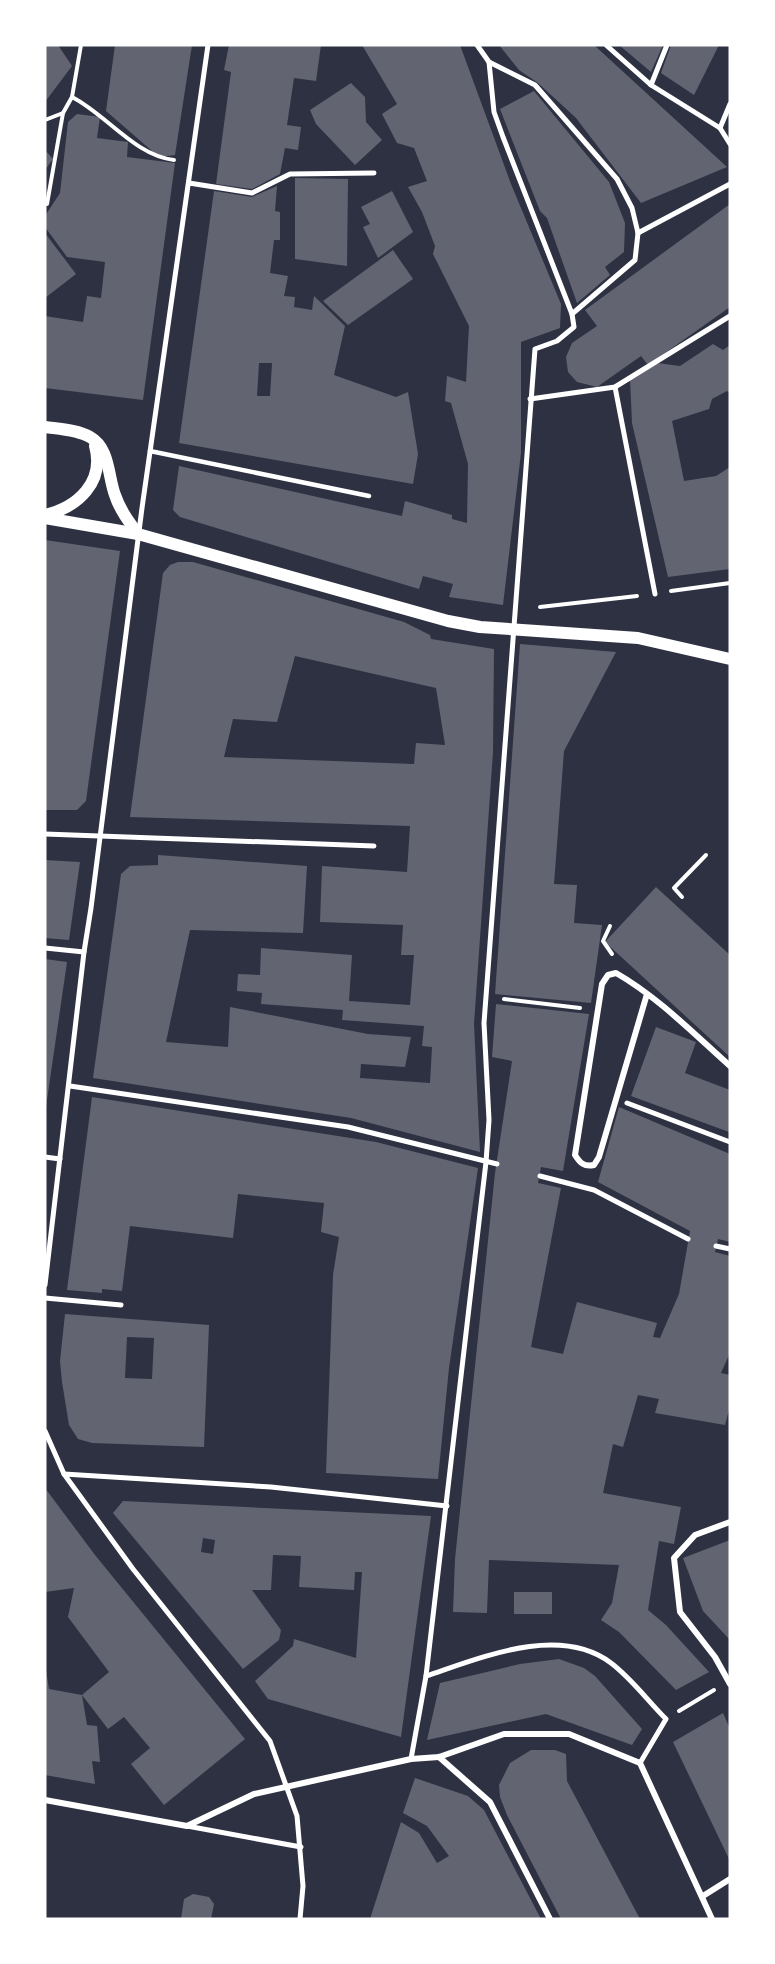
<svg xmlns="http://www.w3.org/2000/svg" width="775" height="1964" font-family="Karla,sans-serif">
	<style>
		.building { fill: #626471; fill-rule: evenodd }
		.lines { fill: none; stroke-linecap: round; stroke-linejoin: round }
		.path { stroke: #fff; stroke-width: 4 }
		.service { stroke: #fff; stroke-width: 4.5 }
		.pedestrian { stroke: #fff; stroke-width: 5 }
		.minor { stroke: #fff; stroke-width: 6 }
		.secondary { stroke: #fff; stroke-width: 12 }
	</style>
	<rect width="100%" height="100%" fill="#2d3142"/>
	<g class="building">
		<path d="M45,45H58L72,66L45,102Z"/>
		<path d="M115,45H192L175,155L159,157L106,111Z"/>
		<path d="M229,45H321L316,81L294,78L287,125L301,127L298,150L285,148L280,174L252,189L216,184L231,72L224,70Z"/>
		<path d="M362,45H460L511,184L561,304L560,328L521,342V453L503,605L449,597L453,584L423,576L419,589L180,517L173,510L179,466L402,516L405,501L452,515V519L467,523L468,464L451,403L445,401L447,376L466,382L469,326L433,254L435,246L422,212L408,187L427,181L414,148L397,143L382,114L397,104Z"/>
		<path d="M499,45H594L727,167L641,203L576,118L538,83L519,70Z"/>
		<path d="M619,45H663L651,72Z"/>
		<path d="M671,45H719L694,95L661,73Z"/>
		<path d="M351,83L365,97L366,122L382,140L355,165L316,124L310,110Z"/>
		<path d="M534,91L609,182L625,223L624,252L605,267L610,275L577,303L547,218L540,211L500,109Z"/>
		<path d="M77,114L100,117L97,138L128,142L127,157L175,163L143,400L45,388V316L83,322L87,296L101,298L105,262L67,257L45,227V216L60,193L68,122Z"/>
		<path d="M45,150L53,159L45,170Z"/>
		<path d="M295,178L348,179L347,266L295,259Z"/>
		<path d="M277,186L275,211L280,212V240H274L270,273L288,276L284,296L295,297L294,307L312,310L314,296L345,326L334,375L396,397L408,392L418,454L413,484L179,443L214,191L252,197ZM259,363H272L270,396H257Z"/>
		<path d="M392,191L413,232L378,258L363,227L370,224L361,207Z"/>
		<path d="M730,204V307L648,365L641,356L597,387L577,382L568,372L566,357L572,343L597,326L585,310Z"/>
		<path d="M45,233L76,274L45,298Z"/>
		<path d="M393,250L413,279L348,325L323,301Z"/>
		<path d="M713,344L723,350L730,345V393L727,391L712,399L709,409L672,421L684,481L716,476L730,467V569L668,577L632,423L630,380L657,363L680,366Z"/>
		<path d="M45,540L120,551L86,801L77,810H45Z"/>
		<path d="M178,562H193L404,622L430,635L431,639L494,649L493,752L474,1024L480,1152L351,1118L93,1078L121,874L130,866L158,865V855L307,866L303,933L190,930L166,1042L228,1047L230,1007L368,1034L411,1037L405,1067L361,1064L360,1078L430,1083L432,1047L422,1046L424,1026L342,1020L343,1010L261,1004L262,993L237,991L238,974L260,975L261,948L352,955L349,1001L410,1005L414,955H401L403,925L320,922L322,866L407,872L410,826L130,817L163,573L170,565ZM295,656L436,688L445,745L416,743L414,764L224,757L233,719L277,722Z"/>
		<path d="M520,644L616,652L564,751L554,884L577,885L574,923L602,925L591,1003L495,994Z"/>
		<path d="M45,860L80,862L69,940L45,938Z"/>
		<path d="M656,887L730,955V1057L605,942Z"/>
		<path d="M45,959L67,962L46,1107H45Z"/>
		<path d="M496,1004L589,1014L563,1171L541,1167L538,1183L561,1188L531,1347L563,1354L577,1302L657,1323L653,1337L660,1338L679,1294L690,1231L598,1182L619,1107L730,1154V1242L718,1239L715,1252L730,1256V1353L721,1373L730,1375V1406L725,1425L655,1413L659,1399L638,1395L623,1447L613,1444L603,1493L681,1507L674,1544L659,1541L648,1610L666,1625L709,1672L676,1690L619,1632L601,1620L612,1603L619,1565L489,1560L487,1613L453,1612L455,1559L495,1173L512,1061L492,1057Z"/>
		<path d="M656,1027L696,1042L685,1073L730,1090L729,1132L631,1096Z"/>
		<path d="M92,1097L376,1142L478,1168L449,1368L438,1479L326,1473L333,1275L339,1237L321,1232L324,1203L238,1194L233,1238L130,1226L122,1291L102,1289V1293L67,1290Z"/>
		<path d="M65,1314L209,1325L204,1447L92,1443L78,1439L69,1425L62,1382L60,1361ZM127,1337L154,1338L152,1379L125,1378Z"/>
		<path d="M45,1488L95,1555L245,1739L164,1805L131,1764L150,1748L124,1717L108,1729L82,1695L87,1725L97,1726L100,1762L92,1761L95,1784L45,1775V1664L49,1689L82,1695L109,1672L68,1617L74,1588L45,1592Z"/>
		<path d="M123,1501L431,1516L401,1737L268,1699L255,1681L293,1646L294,1639L356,1658L362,1572H355L354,1590L299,1587L301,1556L273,1555L271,1590H252L281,1630L279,1640L243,1669L113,1513ZM203,1538L215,1540L213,1554L201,1552Z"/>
		<path d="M730,1540V1640L703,1611L683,1558Z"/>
		<rect x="514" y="1592" width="38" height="22"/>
		<path d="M559,1659L584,1668L595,1676L642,1729L632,1745L546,1714L427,1740L440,1683L520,1664Z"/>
		<path d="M723,1713L730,1729V1861L673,1742Z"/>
		<path d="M531,1750H555L566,1754L567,1781L640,1919H561L507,1815L500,1797L499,1785L510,1763Z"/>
		<path d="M415,1778L468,1796L484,1810L541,1919H370L401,1822L419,1833L437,1863L449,1856L427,1826L403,1813Z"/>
		<path d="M193,1894L209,1897L214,1904L211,1919H181L184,1899Z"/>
	</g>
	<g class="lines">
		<g class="path">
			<path d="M72,97C107,115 134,155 174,160"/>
			<path d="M45,120L63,113L72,97L81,45"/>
			<path d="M47,204L63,113"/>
			<path d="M671,591L730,583"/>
			<path d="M540,607L637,596"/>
			<path d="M682,897L674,888L706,855"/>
			<path d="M610,926L603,941L612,954"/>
			<path d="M504,999L580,1008"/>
			<path d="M679,1711L714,1690"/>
		</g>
		<path class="service" d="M150,451L369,496"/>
		<g class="pedestrian">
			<path d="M606,45L651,85L720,128L730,144"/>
			<path d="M489,62L535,85L617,179L632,208L638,233L635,260L572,314"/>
			<path d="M651,85L667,45"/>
			<path d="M720,128L730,104"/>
			<path d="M189,183L252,193L290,174L374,173"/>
			<path d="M638,233L730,184"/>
			<path d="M615,387L655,594"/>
			<path d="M530,399L615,387L730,316"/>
			<path d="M45,834L374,846"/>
			<path d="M45,948L84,952"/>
			<path d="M70,1086L348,1127L497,1164"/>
			<path d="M627,1103L730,1142"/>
			<path d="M45,1157L60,1159"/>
			<path d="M540,1176L594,1190L688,1239"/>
			<path d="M716,1246L730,1249"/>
			<path d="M45,1285L84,952L91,908L142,508L208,45"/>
			<path d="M45,1298L121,1305"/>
			<path d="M45,1431L64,1474L133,1569L270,1741L297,1816L303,1886L300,1919"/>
			<path d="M64,1474L271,1487L447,1506"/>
			<path d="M426,1676C480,1658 559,1624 611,1663C631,1678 648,1701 666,1719L640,1763"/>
			<path d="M411,1759L426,1676L486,1162L489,1120L484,1023L535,349L557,341L574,327L572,314L503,137L494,112L489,62L477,45"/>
			<path d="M187,1826L301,1847"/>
		</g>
		<g class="minor">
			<path d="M647,994L599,1157L594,1165C584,1167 580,1163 575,1155L602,984L608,975L616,973C658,997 694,1034 730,1066"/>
			<path d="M730,1522L695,1535L674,1558L680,1612L715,1657L730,1684"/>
			<path d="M439,1757L490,1802L550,1919"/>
			<path d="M45,1800L187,1826L254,1794L411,1759L439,1757L504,1734H569L640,1763L712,1919"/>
			<path d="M703,1896L730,1879"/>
		</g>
		<g class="secondary">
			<path d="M45,427C59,429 78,430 90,437C110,448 108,477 115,495C120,510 129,522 138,534"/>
			<path d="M45,515C78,507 105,482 95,446"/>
			<path d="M45,518L138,534L448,621L480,627L638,638L730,659"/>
		</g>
	</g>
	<rect width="775" height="1964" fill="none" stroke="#ffffff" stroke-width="93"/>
</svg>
